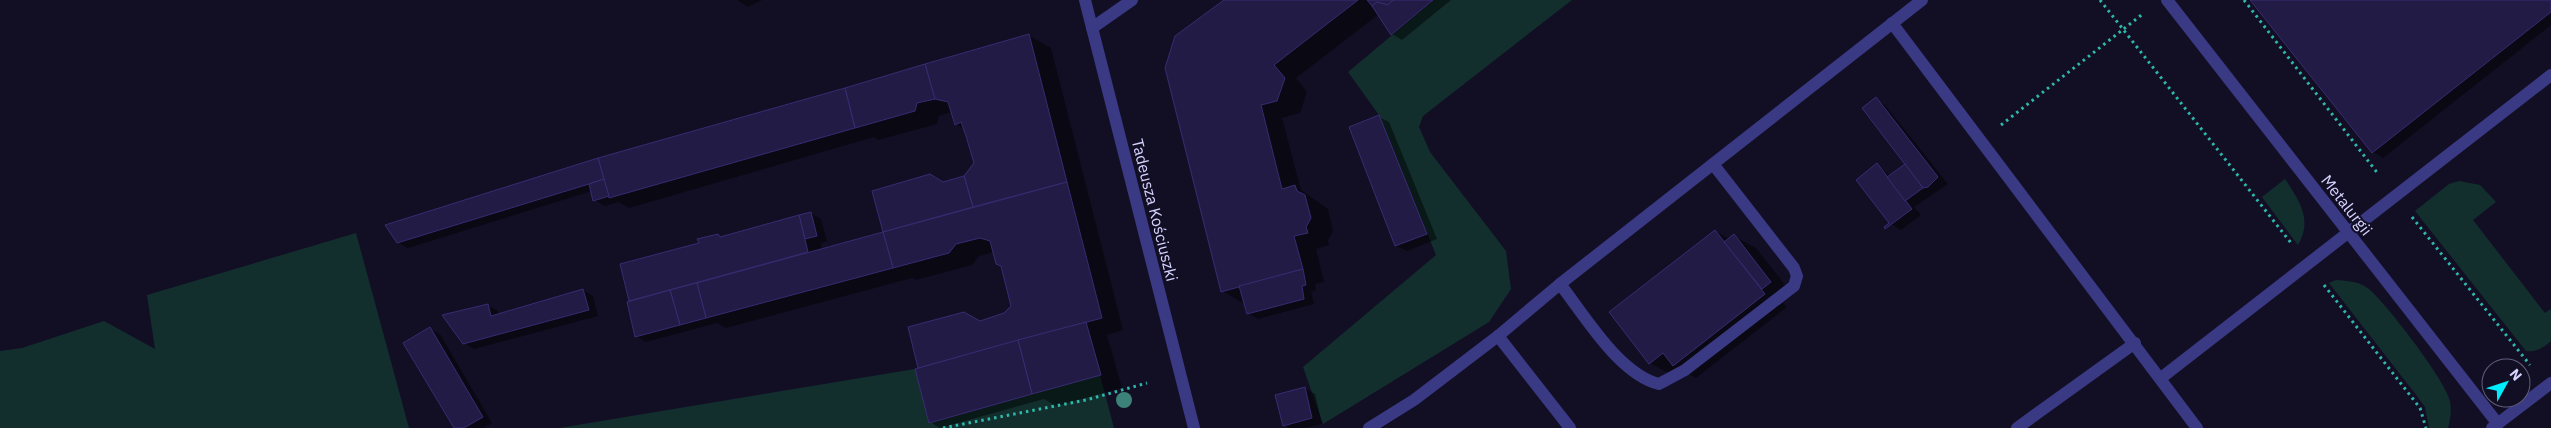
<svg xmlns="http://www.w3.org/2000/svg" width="2551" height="428" font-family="'IBM Plex Sans',sans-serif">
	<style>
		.green { fill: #122f2d }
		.shadow { fill: #0007 }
		.building { fill: #221b46; stroke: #382c72 }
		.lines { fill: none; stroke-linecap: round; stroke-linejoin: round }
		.path { stroke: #2eb8ab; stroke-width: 3; stroke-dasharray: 2.5 4; stroke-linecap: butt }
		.service { stroke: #3a3984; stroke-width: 12 }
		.minor { stroke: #3a3984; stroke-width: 12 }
		.tertiary { stroke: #3a3984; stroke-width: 12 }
		.tree { fill: #3c8278 }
		.labels { text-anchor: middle; stroke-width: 4; stroke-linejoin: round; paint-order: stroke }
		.street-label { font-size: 16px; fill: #d6d3ff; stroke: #120f25 }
	</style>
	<rect width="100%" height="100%" fill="#120f25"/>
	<g class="green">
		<path d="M1434,0H1572L1423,116L1419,127L1430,152L1506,251L1511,289L1489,322L1323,424L1303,367L1436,255L1379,115L1348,72Z"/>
		<path d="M2285,179C2299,200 2313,220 2298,245L2262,197Z"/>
		<path d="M2459,181L2480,185L2496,202L2473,220L2545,313L2551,309V341C2543,348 2537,352 2526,351L2415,211L2449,184Z"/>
		<path d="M356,233L409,428H0V351L22,348L104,321L155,349L147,295Z"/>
		<path d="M2336,280C2347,281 2357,281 2366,287C2383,298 2443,378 2449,398C2452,407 2451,418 2448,428H2429L2425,407L2417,396L2329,283Z"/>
		<path d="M1086,322L1114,428H559L915,369Z"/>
	</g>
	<g class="shadow">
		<path d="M737,0H762L748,7Z"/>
		<path d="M1224,0H1451L1402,40L1392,34L1379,14L1296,78L1307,92L1300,113L1282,118L1301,190L1328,209L1333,231L1328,240L1329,245L1316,249L1324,282L1315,284L1316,290L1311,292L1314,304L1258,319L1248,313L1245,304L1222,291Z"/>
		<path d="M2252,0H2551V25L2383,158L2373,152Z"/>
		<path d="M1028,35L1051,48L1123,330L1107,335L1122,388L1056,406L1044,399L940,428L930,422L909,328L980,322L1005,314L1013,307L1002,266L994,252L979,256L972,265L916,280L912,278L726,328L717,323L646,342L636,336L631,302L621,265L700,244L718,235L723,238L811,213L821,219L827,241L821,243L822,250L885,235L874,192L943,183L965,177L975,163L964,129L956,124L952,112L939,116L937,124L878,140L874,137L629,208L618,202L605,206L595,200L592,191L408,248L397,242Z"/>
		<path d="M1875,99L1885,105L1948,184L1914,207L1921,215L1901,230L1891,224L1877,165L1891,176L1906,164Z"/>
		<path d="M1379,117L1389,122L1437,239L1407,251L1396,246L1350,128Z"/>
		<path d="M1715,231L1729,239L1734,236L1756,248L1793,295L1783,303L1787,307L1696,378L1680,369L1672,375L1650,363Z"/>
		<path d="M583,290L593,296L598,316L474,349L464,343L487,305L498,311L499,315Z"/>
		<path d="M430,329L440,334L492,423L483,428H455Z"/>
		<path d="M1304,388L1315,394L1322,424L1305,428H1289L1284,425Z"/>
	</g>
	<g class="building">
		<path d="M1224,0H1358L1274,65L1285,78L1277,101L1261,105L1282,189L1295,185L1297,191L1305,195L1311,218L1306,227L1308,233L1294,236L1303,269L1221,292L1165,68L1175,36Z"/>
		<path d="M1367,0H1393L1388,5L1377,2L1372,6Z"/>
		<path d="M1393,0H1433L1391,35L1372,6L1377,2L1388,5Z"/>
		<path d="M2250,0H2551V12L2372,153Z"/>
		<path d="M1029,34L1067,182L973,207L964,176L974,163L966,136L961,122L955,125L948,102L935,99L925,64Z"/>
		<path d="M925,64L935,99L917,103L915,111L855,128L845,88Z"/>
		<path d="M845,88L855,128L609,198L598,158Z"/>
		<path d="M1876,97L1938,177L1928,187L1923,188L1862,108Z"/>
		<path d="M1379,115L1427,234L1395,246L1349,127Z"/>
		<path d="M598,158L604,179L589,184L397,243L385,225Z"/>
		<path d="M1877,163L1912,209L1885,229L1884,227L1889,223L1856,180Z"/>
		<path d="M1905,164L1923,188L1905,201L1887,177Z"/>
		<path d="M930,174L943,182L964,176L973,207L883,232L872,191Z"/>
		<path d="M604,179L609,196L593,201L589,184Z"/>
		<path d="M1067,182L1102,318L918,368L908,327L964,312L980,321L1004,313L1011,306L1001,266L996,264L990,241L980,238L956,244L949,253L893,268L883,232Z"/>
		<path d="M811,212L817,236L805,239L799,215Z"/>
		<path d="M799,215L808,252L629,301L620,264L699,243L697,239L718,234L720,237Z"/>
		<path d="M1715,230L1765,294L1673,366L1663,353L1649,364L1609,312Z"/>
		<path d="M883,232L893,268L706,318L697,283Z"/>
		<path d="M1734,234L1771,282L1762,289L1724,242Z"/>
		<path d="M1303,269L1306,285L1302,286L1304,299L1247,314L1239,286Z"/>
		<path d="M697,283L706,318L680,325L670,290Z"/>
		<path d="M583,289L589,310L463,344L442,315L488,304L491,316Z"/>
		<path d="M670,290L680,325L635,337L627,302Z"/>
		<path d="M1086,322L1101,375L1032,394L1018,340Z"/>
		<path d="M430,327L483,417L464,428H454L403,343Z"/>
		<path d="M1018,340L1032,394L929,423L915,369Z"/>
		<path d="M1305,387L1312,418L1283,426L1275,395Z"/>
	</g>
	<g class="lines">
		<g class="path">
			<path d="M2100,0L2291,243"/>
			<path d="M2244,0L2379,175"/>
			<path d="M2001,125L2144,13"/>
			<path d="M2412,217L2530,365"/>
			<path d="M2324,285L2420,408L2426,428"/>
			<path d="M943,428L1086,400L1147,383"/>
		</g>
		<g class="service">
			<path d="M1892,23L2197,428"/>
			<path d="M1092,28L1132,0"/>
			<path d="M1560,284C1585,316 1619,374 1659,384L1685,370L1794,286L1797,276L1794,268L1713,164"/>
			<path d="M1498,336L1570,428"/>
			<path d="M2161,378L2551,75"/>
			<path d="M1369,428L1414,400L1498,336L1560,284L1922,0"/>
			<path d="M2017,428L2135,343"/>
			<path d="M2492,428L2551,383"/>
		</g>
		<path class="minor" d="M2167,0L2498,424"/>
		<path class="tertiary" d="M1085,0L1194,428"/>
	</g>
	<circle class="tree" cx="1124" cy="400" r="8"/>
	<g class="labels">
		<g class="street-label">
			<text transform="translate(2347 205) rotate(52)" y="6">Metalurgii</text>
			<text transform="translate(1155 210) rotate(76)" y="6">Tadeusza Kościuszki</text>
		</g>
	</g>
	<g transform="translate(2506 383) rotate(50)"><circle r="24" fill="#120f25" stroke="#605d7c"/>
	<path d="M0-4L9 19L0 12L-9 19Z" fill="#00edfe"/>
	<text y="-8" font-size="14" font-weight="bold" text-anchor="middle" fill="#d6d3ff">N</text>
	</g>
</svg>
